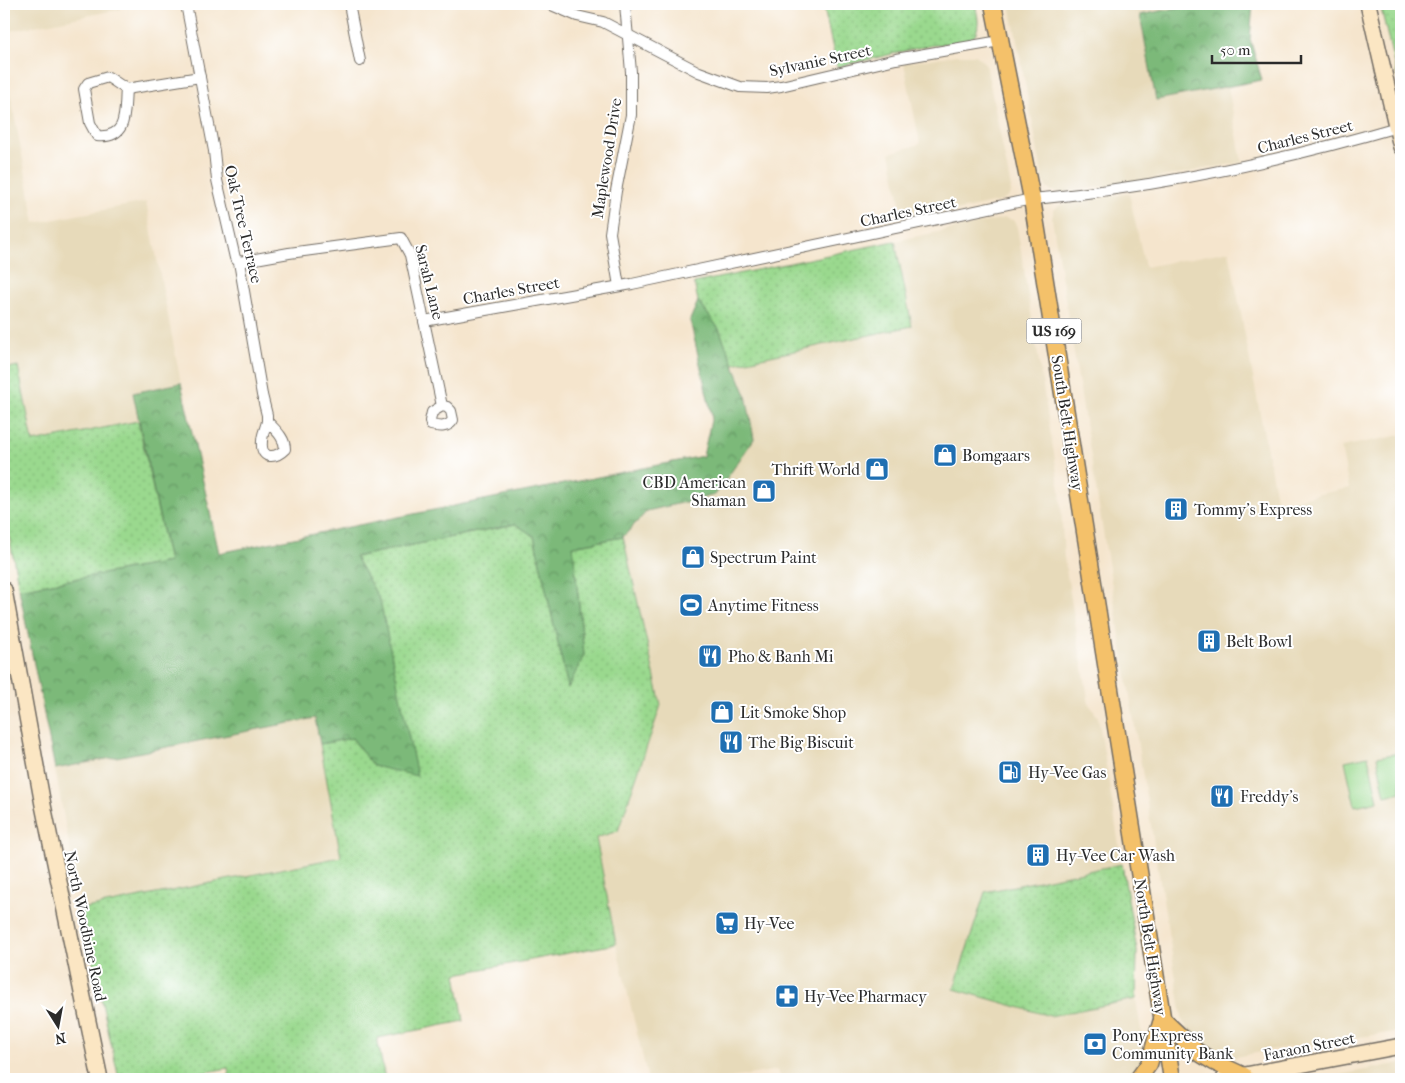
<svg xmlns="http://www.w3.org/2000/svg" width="1405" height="1083" font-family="'IM FELL French Canon',serif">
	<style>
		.built { fill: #e7daba }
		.grass { fill: url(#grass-dots); stroke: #62825c }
		.forest { fill: url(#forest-crowns); stroke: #537252 }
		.garden { fill: #9ad98e; stroke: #62825c }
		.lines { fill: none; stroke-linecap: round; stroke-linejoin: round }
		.street-casing { stroke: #726c64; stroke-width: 12 }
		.secondary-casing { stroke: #726c64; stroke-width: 18 }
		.primary-casing { stroke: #726c64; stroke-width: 19 }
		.street { stroke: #fff; stroke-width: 10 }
		.secondary { stroke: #fbe6c3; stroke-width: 15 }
		.primary { stroke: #f4c16a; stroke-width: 16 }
		.labels { text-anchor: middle; stroke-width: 4; stroke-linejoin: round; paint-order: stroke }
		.shield { fill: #fff; stroke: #6b6b6b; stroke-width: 1 }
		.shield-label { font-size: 15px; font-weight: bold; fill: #2b2b2b }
		.street-label { font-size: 16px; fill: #2b2b2b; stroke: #fff }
		.poi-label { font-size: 16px; fill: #2b2b2b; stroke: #fff; text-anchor: start }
	</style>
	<defs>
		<pattern id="grass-dots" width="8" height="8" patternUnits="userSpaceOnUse" patternTransform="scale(1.25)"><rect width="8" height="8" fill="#9ad98e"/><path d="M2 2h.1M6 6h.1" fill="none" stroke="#85ba7b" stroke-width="1.8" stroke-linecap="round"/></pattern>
		<pattern id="forest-crowns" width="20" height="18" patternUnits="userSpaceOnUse" patternTransform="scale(1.25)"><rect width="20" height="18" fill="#7bb979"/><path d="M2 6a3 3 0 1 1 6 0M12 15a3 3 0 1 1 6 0" fill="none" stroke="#659763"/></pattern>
	</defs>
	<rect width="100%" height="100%" fill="#fff"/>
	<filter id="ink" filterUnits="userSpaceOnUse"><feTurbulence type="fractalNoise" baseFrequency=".02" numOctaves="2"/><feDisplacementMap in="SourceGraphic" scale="10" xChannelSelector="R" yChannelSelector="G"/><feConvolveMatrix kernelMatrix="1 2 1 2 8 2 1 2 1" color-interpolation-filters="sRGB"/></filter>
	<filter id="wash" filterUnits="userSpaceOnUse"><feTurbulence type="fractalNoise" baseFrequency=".0096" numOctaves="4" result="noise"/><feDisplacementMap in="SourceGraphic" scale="20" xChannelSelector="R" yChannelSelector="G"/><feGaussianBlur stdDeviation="1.12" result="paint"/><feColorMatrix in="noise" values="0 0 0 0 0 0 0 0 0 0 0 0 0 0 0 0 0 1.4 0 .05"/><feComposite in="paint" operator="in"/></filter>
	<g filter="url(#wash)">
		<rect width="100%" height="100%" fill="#f5e5cd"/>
		<g class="built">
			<path d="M4,4H120L121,9L4,32Z"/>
			<path d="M1010,4H1196L1140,15L1156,100L1228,87L1242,162L1124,184L1063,192L1051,191L1047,188L1044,183Z"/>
			<path d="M957,55H975L982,60L986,65L1011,188L1009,196L1002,201L904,222L890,153L920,144L904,63Z"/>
			<path d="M4,61L35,223L146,202L181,383L133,393L138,421L33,442L18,366L4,369Z"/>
			<path d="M1129,193L1145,267L1229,251L1277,503L1349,488L1341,447L1401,435V1031L1271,1050L1235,1057L1223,1056L1206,1051L1192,1036L1183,1022L1052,218L1054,210L1060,205Z"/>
			<path d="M1005,218L1013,220L1017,227L1060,491L1064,558L1089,704L1098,717L1100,728L1122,864L985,892L1050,1016L1136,999L1144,1050V1064L1134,1079H781L778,1070L725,1079H648L616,944L596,838L618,831L661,705L623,537L647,511L715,495L746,395L733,364L912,326L895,241Z"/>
			<path d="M315,718L342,857L81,909L55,769Z"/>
			<path d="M1401,1063V1079H1320Z"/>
		</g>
		<g class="grass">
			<path d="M823,4H975C978,18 981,27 972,40L922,47L837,67Z"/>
			<path d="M1380,4H1401V93Z"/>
			<path d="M895,241L912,326L733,364L719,329L698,301L694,283Z"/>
			<path d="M18,366L33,442L138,421L169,562L19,589L4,508V369Z"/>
			<path d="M516,524L534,536L568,687L584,655L573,546L623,537L661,705L618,831L596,838L616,944L456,974L464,1021L377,1038L385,1079H230L228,1068L171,1079H119L81,909L341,857L320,744L352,738L373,766L380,600L355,557Z"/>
			<path d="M1122,864L1137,951L1136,999L1050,1016L954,989L985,892Z"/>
		</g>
		<g class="forest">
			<path d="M1196,4H1253L1250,39L1262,80L1156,100L1140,15Z"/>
			<path d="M698,301L719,329L746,395L754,439L715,495L647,511L623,537L573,546L584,655L568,688L534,536L515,524L355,557L380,600L417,776L373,766L352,738L320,744L315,718L55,769L19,589L169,562L133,393L181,383L219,553L703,456L712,416L690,320Z"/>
		</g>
		<g class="garden">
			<path d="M1400,753L1401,792L1385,796L1377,757Z"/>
			<path d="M1368,756L1378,801L1355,806L1345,761Z"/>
		</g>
	</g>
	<g filter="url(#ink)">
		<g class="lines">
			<g class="street-casing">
				<g id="street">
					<path d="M186,4L214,151L217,180L235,258L239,262L262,395L267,415V421"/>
					<path d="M349,4L360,61"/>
					<path d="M549,4L577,16L603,22L699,72L740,87L767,88L781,86L896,59L1000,41"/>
					<path d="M108,77L126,89C124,111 129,139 97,136L90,123L84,89L88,83Z"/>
					<path d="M126,89L200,77"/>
					<path d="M239,262L289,253L401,238L410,255L442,406"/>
					<path d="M619,286L610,233L616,191L631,115V72L625,4"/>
					<path d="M424,321L632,284L1032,199C1072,196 1110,190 1149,184C1233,170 1315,151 1397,127"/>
					<path d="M442,406L447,407L451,411L453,420C448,428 440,427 431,425L430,421L432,412Z"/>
					<path d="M267,421C274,429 285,437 285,449C275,459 260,460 262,441C262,434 266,428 267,421Z"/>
				</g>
			</g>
			<g class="secondary-casing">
				<g id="secondary">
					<path d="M1368,4L1401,147"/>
					<path d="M4,590L43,805L100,1079"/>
					<path d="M1224,1079L1401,1046"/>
				</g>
			</g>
			<g class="primary-casing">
				<g id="primary">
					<path d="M993,4L1032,199L1172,1079"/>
					<path d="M1162,1019L1196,1051L1214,1062L1244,1076L1240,1079"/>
					<path d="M1138,1079L1149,1064L1161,1023"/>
				</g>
			</g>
			<use href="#street" class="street"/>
			<use href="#secondary" class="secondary"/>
			<use href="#primary" class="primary"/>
		</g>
	</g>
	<defs>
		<g id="shop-square" transform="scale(1.25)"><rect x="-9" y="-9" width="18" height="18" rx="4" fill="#1f6fb2" stroke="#fff"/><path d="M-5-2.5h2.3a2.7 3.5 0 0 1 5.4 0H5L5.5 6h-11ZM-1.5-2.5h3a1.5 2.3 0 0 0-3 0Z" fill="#fff"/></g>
		<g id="building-square" transform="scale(1.25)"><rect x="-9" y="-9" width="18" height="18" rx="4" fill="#1f6fb2" stroke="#fff"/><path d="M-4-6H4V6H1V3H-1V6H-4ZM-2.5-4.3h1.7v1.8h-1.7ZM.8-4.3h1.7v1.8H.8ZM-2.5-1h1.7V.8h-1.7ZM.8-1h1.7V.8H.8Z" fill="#fff"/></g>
		<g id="stadium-square" transform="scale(1.25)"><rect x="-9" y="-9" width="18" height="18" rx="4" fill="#1f6fb2" stroke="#fff"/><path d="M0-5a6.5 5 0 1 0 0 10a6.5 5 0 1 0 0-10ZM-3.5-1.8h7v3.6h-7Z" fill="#fff"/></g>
		<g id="restaurant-square" transform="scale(1.25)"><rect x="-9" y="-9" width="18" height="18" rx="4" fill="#1f6fb2" stroke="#fff"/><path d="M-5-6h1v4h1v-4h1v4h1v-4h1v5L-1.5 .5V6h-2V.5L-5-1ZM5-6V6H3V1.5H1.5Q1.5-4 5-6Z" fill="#fff"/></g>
		<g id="fuel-square" transform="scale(1.25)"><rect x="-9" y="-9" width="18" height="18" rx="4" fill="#1f6fb2" stroke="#fff"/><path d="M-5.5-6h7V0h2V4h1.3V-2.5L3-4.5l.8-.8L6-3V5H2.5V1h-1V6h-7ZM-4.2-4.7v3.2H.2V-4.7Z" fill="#fff"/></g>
		<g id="supermarket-square" transform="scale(1.25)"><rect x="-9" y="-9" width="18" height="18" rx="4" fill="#1f6fb2" stroke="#fff"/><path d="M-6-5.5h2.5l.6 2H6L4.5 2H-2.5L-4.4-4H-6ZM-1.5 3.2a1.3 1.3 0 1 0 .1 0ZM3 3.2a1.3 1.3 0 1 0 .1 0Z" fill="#fff"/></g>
		<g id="pharmacy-square" transform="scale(1.25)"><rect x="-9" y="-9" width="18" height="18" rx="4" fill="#1f6fb2" stroke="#fff"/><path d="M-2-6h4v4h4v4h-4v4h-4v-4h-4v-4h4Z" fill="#fff"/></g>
		<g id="bank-square" transform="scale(1.25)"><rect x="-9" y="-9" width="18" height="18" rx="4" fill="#1f6fb2" stroke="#fff"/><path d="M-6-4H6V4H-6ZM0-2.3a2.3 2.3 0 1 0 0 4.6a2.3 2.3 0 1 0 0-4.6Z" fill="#fff"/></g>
	</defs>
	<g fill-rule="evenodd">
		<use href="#shop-square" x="945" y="455"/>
		<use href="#shop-square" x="877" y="469"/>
		<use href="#shop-square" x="764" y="491"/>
		<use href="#building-square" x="1176" y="509"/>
		<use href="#shop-square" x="693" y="557"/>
		<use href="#stadium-square" x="691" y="605"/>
		<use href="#building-square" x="1209" y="641"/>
		<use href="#restaurant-square" x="710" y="656"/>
		<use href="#shop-square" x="722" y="712"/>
		<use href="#restaurant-square" x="731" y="742"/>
		<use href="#fuel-square" x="1010" y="772"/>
		<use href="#restaurant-square" x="1222" y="796"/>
		<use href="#building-square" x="1038" y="855"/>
		<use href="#supermarket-square" x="727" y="923"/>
		<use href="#pharmacy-square" x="787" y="996"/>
		<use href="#bank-square" x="1095" y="1044"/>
	</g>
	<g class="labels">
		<rect class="shield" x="1026.5" y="318.5" width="55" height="25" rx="4"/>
		<g class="shield-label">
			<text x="1054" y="336">US 169</text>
		</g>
		<g class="street-label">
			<text transform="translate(820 60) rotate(-12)" y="6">Sylvanie Street</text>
			<text transform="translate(1305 136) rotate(-14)" y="6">Charles Street</text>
			<text transform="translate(606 158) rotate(-81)" y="6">Maplewood Drive</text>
			<text transform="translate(908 211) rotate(-12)" y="6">Charles Street</text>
			<text transform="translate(244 224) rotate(77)" y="6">Oak Tree Terrace</text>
			<text transform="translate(430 282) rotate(76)" y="6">Sarah Lane</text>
			<text transform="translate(511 290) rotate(-10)" y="6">Charles Street</text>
			<text transform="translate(1068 423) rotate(81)" y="6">South Belt Highway</text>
			<text transform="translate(86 926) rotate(78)" y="6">North Woodbine Road</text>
			<text transform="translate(1151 947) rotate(81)" y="6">North Belt Highway</text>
			<text transform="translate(1309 1046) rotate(-11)" y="6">Faraon Street</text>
		</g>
		<g class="poi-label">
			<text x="962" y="461">Bomgaars</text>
			<text x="860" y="475" text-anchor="end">Thrift World</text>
			<text x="746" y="488" text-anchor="end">CBD American<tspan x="746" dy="18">Shaman</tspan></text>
			<text x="1194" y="515">Tommy's Express</text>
			<text x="710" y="563">Spectrum Paint</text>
			<text x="708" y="611">Anytime Fitness</text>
			<text x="1226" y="647">Belt Bowl</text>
			<text x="728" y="662">Pho &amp; Banh Mi</text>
			<text x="740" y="718">Lit Smoke Shop</text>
			<text x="748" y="748">The Big Biscuit</text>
			<text x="1028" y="778">Hy-Vee Gas</text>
			<text x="1240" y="802">Freddy's</text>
			<text x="1056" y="861">Hy-Vee Car Wash</text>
			<text x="744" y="929">Hy-Vee</text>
			<text x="804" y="1002">Hy-Vee Pharmacy</text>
			<text x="1112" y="1041">Pony Express<tspan x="1112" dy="18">Community Bank</tspan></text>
		</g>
	</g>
	<rect width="1405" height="1083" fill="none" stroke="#fff" stroke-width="20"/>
	<g transform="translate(58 1026) rotate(169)" stroke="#ffffff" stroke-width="4" paint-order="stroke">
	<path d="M0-4L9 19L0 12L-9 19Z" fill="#2b2b2b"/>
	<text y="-8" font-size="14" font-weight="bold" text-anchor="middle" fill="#2b2b2b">N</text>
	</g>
	<path d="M1212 55v8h89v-8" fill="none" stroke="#2b2b2b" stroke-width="2.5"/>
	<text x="1220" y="55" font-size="15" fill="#2b2b2b" stroke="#ffffff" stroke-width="4" paint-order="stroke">50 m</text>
</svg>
